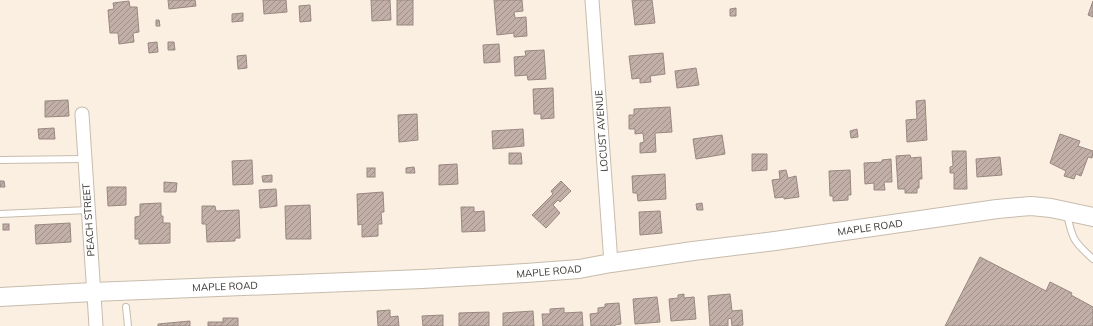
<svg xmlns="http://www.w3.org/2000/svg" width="1093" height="326" font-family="Mulish,sans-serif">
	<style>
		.building { fill: url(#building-hatch); stroke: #998882 }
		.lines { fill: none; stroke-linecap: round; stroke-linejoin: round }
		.lane-casing { stroke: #c7bcae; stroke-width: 8 }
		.street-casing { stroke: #c7bcae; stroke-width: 15 }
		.secondary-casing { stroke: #c7bcae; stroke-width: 20 }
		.lane { stroke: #fff; stroke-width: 6 }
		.street { stroke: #fff; stroke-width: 13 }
		.secondary { stroke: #fff; stroke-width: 18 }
		.labels { text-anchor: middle; stroke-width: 3.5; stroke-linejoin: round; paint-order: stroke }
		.street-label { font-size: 10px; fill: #3a3630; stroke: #fefefe }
	</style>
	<defs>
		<pattern id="building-hatch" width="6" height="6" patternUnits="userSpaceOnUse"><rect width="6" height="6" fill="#c1afa8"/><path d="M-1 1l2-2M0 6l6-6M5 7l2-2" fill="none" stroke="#9e8f89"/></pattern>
	</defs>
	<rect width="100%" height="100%" fill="#faefe0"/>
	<g class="building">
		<path d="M168,0H195L196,6L169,9Z"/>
		<path d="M263,0H286L287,12L264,14Z"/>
		<path d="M371,0H390L391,20L372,21Z"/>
		<rect x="397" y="0" width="16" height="25"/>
		<path d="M494,0H522L523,11L514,12L515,18L526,17L527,36L514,37V33L497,35Z"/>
		<path d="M632,0H652L655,23L635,25Z"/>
		<path d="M129,1L130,7H137L139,32L133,33L134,42L119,44L118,33H110L108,10L114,9L113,3Z"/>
		<path d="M1093,1V17L1088,15Z"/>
		<path d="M310,5L311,21L300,22L299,6Z"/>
		<path d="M736,8V16H730V9Z"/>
		<path d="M243,13V21L232,22V14Z"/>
		<path d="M156,20H159L160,26H156Z"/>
		<path d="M157,42L158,52L149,53L148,43Z"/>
		<path d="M168,42H174L175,50H168Z"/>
		<path d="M498,44H499L500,62L484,63L483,45Z"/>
		<path d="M544,50L546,79L528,80L527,75L515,76L514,57L526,56L525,51Z"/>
		<path d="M663,53L665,74L650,76L651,82L640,83V78L632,79L629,56Z"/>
		<path d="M246,55L247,68L238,69L237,56Z"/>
		<path d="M696,68L699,85L677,88L675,71Z"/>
		<path d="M553,88L554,118L541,119V114H534L533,89Z"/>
		<path d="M68,100L69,116L45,117V101Z"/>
		<path d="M925,100L927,140L907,142L906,120L917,119L916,101Z"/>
		<path d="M670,107L672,132L655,133L656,152L640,153V143L644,142L643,133L635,134V129H629V115H634V109Z"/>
		<path d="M417,114L418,140L399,142L398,115Z"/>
		<path d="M54,128L55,139H39L38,129Z"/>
		<path d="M523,129L524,146L493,149L492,131Z"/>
		<path d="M857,129L858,137L851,138L850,131Z"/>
		<path d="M1060,134L1080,141L1078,146L1093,151L1092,158L1088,157L1081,176L1076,174L1074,179L1064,176L1066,171L1050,163Z"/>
		<path d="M722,135L725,154L696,159L693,139Z"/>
		<path d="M952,151H966L967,189H954V173H950V167L953,166Z"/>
		<path d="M509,153H521L522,164H509Z"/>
		<path d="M752,154H767V170L752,171Z"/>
		<path d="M910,155L911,158L921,157L922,179H919V188H917V193H905V189H898L896,156Z"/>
		<path d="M1000,157L1002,175L977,177L976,159Z"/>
		<path d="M891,159L892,182H884L885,190H874V183L865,184L864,163L882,162V160Z"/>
		<path d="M252,160L253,184L233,185L232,161Z"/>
		<path d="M457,164L458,184L439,185V165Z"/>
		<path d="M414,167L415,173H406V168Z"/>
		<rect x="367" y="168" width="8" height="9"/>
		<path d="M786,170L788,178L796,176L799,197L784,199V197L775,198L772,180L780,179L779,171Z"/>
		<path d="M850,170L851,195H848V200L833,201V196H830L829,171Z"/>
		<path d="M665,174L666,199L638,201L637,193H633L632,176Z"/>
		<path d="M272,175V182H263L262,176Z"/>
		<path d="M0,181H4L5,187H0Z"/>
		<path d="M561,181L571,191L560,202L558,200L553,205L560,213L546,228L532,215L553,194L551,191Z"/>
		<path d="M164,182L177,183L176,192H164Z"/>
		<path d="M107,187H126V205L108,206Z"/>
		<path d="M276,189L277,206L260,208L259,190Z"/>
		<path d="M383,192L384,212H381L382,224H378V236L362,237V224L358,225L357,194Z"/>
		<path d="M161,203V216H163V223H170V243L139,244V239H135V217L140,216V204Z"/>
		<path d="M702,203L703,210H697L696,204Z"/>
		<path d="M310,205L311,239H286L285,206Z"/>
		<path d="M202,206H215L216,211L239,210L240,238H235V241L207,242L206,224H202Z"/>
		<path d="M461,207H474V212L484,211L485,231L462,232Z"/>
		<path d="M660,211L662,233L640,235L639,212Z"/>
		<path d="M70,223L71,242L36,244L35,225Z"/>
		<rect x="3" y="224" width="6" height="6"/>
		<path d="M980,257L1046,291L1050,282L1072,293L1071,295L1093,307V326H945Z"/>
		<path d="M684,294V298L694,297L696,319L671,321L669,299L678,298V295Z"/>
		<path d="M730,294L732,311L742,310L743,325L732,326L731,318L728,319V326H710L708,296Z"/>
		<path d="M657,297L660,322L635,324L633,299Z"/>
		<path d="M619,303L621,324L615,325V326H591L590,314L598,313V308L605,307V304Z"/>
		<path d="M564,308V313L582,312L583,326H543L542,314H550V309Z"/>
		<path d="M390,310V317L398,316L399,326H378L377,311Z"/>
		<path d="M533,311L534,326H503V313Z"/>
		<path d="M489,312V326H459V313Z"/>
		<path d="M443,315V326H423L422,316Z"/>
		<path d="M223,318H238V326H208V322H223Z"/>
		<path d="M190,321V326H158V324Z"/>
	</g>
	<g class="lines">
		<g class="lane-casing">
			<g id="lane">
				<path d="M0,160L84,159"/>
				<path d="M0,214L88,210"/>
				<path d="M1067,214C1072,239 1074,242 1093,259"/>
				<path d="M126,307L128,326"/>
			</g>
		</g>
		<g class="street-casing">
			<g id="street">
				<path d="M592,0L611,263"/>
				<path d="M82,114L96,326"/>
			</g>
		</g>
		<g class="secondary-casing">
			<path id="secondary" d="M0,297L93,292L422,279L526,273L579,269L611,263L693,251L775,241L997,209L1031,206L1051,208L1093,217"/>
		</g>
		<use href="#lane" class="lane"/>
		<use href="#street" class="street"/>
		<use href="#secondary" class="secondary"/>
	</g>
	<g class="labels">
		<g class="street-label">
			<text transform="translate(601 131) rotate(-94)" y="4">LOCUST AVENUE</text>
			<text transform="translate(88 220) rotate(-94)" y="4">PEACH STREET</text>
			<text transform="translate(870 227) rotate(-8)" y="4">MAPLE ROAD</text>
			<text transform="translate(549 271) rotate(-5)" y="4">MAPLE ROAD</text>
			<text transform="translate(225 286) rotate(-2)" y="4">MAPLE ROAD</text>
		</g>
	</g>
</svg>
